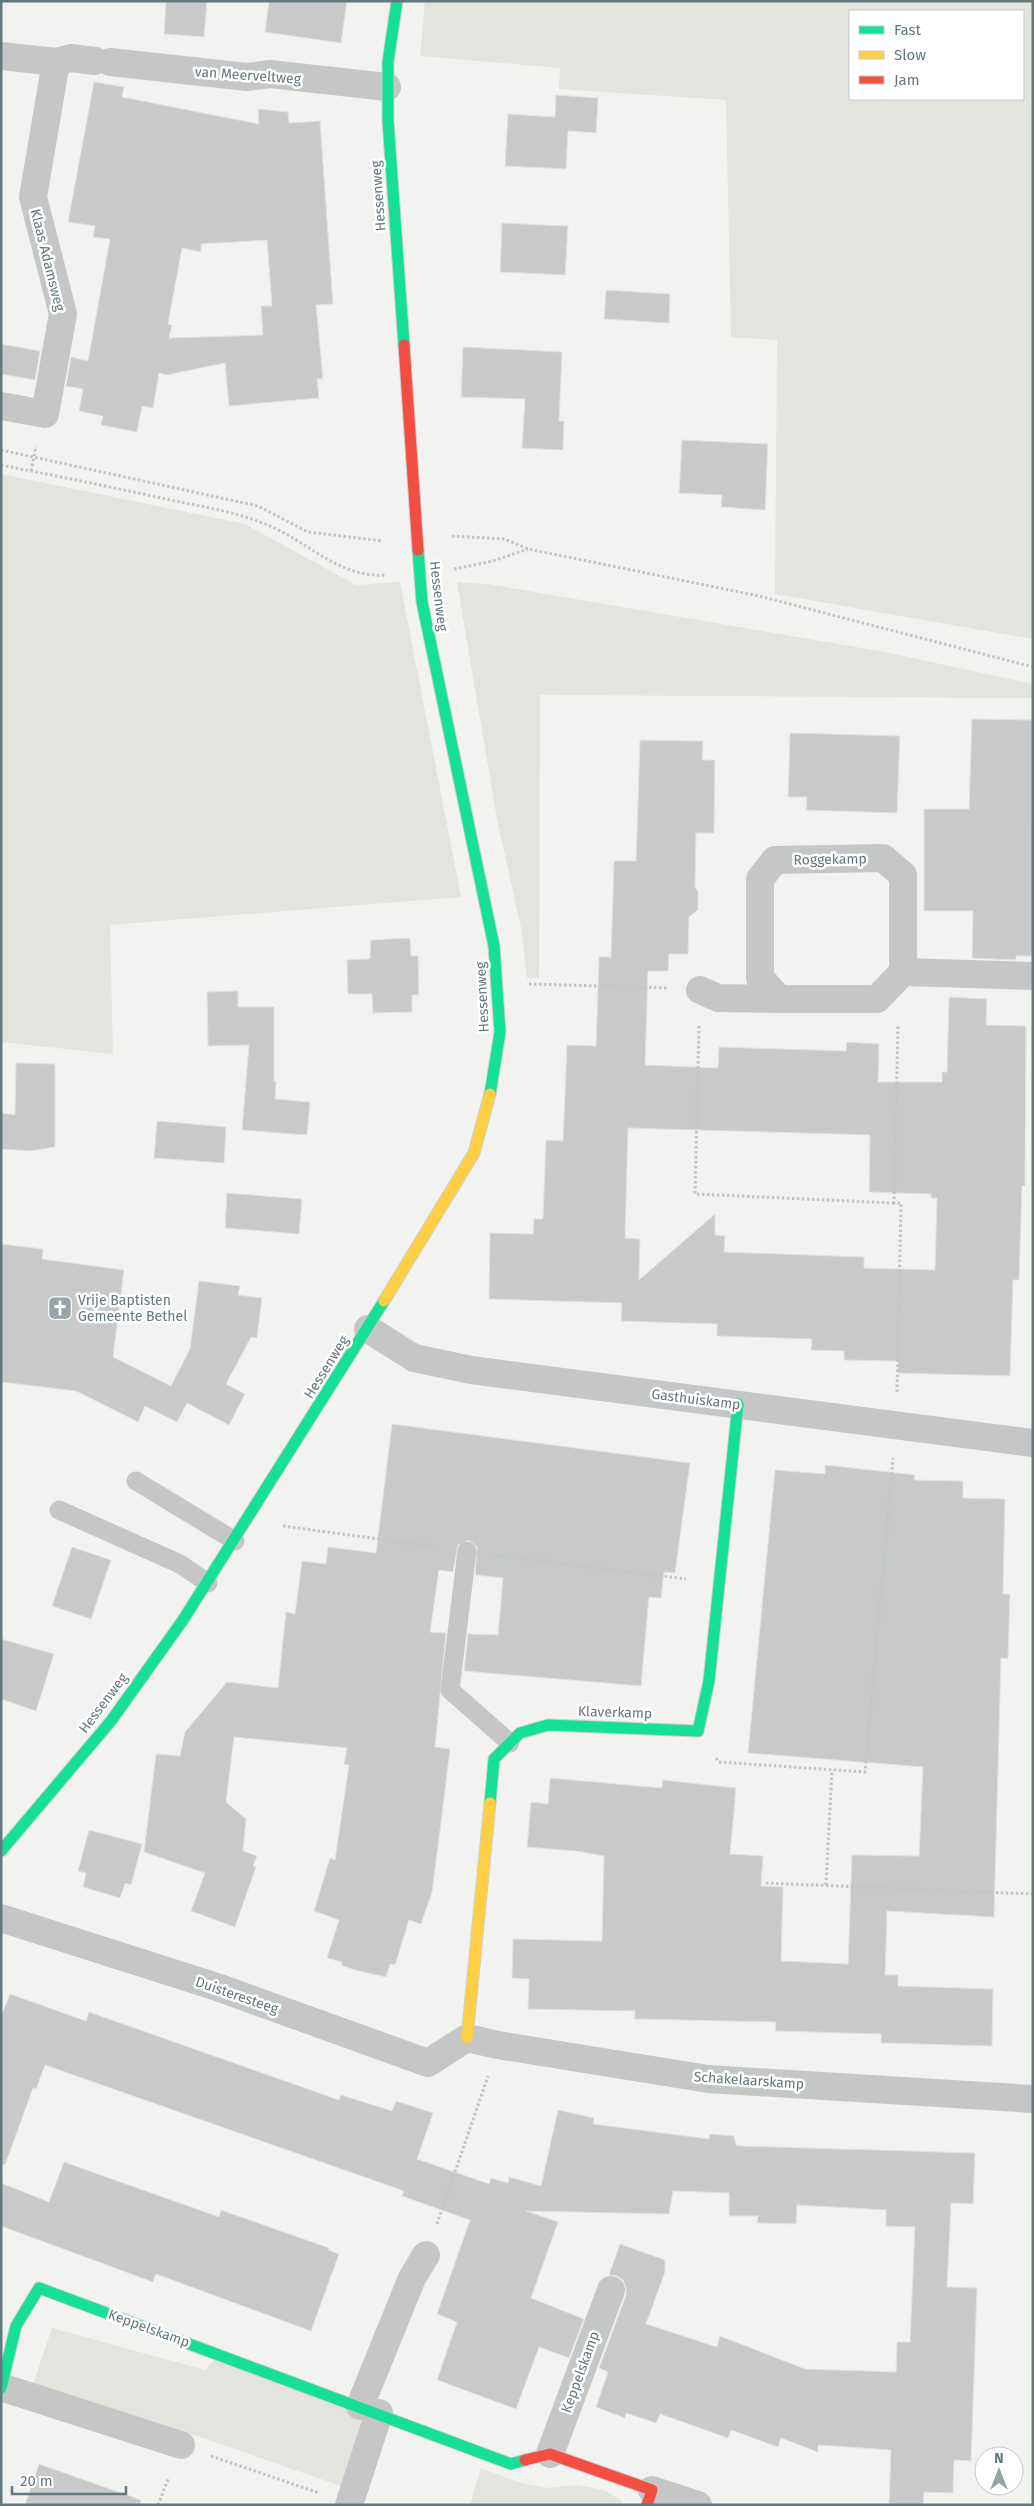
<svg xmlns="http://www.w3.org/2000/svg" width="1034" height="2506" font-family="'Fira Sans',sans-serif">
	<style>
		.green { fill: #e2e4de; fill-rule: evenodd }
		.building { fill: #c8caca; stroke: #e2e2e0; fill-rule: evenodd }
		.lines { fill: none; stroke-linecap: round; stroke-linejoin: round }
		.fast-casing { stroke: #cecfcf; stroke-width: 13 }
		.slow-casing { stroke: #cecfcf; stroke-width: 13 }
		.jam-casing { stroke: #cecfcf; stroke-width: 13 }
		.path { stroke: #c2c4c5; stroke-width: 3; stroke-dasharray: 2.5 2.5; stroke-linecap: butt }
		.lane { stroke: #c5c7c6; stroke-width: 19 }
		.street { stroke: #c5c7c6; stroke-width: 28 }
		.fast { stroke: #16e098; stroke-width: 11 }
		.slow { stroke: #ffcf43; stroke-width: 11 }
		.jam { stroke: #f24e42; stroke-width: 11 }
		.labels { text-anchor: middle; stroke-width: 5; stroke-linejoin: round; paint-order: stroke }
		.street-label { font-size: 14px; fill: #64787f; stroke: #fff }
		.poi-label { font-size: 14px; fill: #64787f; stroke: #fff; text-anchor: start }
	</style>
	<rect width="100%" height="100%" fill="#f2f2f1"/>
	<g class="green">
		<path d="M425,1H1033V639L775,594L777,340L731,337L726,100L559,89L560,68L420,56ZM850,11H1023V99H850Z"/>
		<path d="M1,474L245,524L356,585L400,582L461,897L110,925L113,1054L1,1042Z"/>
		<path d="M457,582L488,584L885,652L1033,684V698L540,695L539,978H527L521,928L496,814Z"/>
		<path d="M52,2328L205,2370L214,2360L366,2413L341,2486L172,2427L33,2384Z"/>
		<path d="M481,2468L521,2483L548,2488L577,2485L604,2490L621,2500L623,2505H470Z"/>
	</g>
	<g class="building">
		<path d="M166,1H207L204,37L164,34Z"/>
		<path d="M269,1H347L341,43L265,32Z"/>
		<path d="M94,82L124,87L122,97L259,124L258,109L288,112L289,123L320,121L333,304L316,305L323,379H317L319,398L229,406L225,363L166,375L159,373L153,408L142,406L137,432L101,425L103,416L79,411L83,389L66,386L71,357L88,361L110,239L93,237L95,226L68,222ZM267,240L272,306H261L263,335L169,338L172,325L168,324L182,248L201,252V244Z"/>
		<path d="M556,95L598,98L596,133L568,131L566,169L505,166L508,114L555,117Z"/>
		<path d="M502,223L568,226L565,275L500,272Z"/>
		<path d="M606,290L670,294L669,323L604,319Z"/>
		<path d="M1,344L40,351L35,380L1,374Z"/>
		<path d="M463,347L562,352L559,421H564L563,450L522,448L525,399L461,397Z"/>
		<path d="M682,440L768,444L765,510L721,507L722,495L679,493Z"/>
		<path d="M972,719L1032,720L1033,956H1016V960L972,958L973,911H924V809H969Z"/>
		<path d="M790,733L900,736L897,813L806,810L807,797H788Z"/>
		<path d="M640,740L703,741L702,760H715L714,833H696L695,887L698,891V910L689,917L688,954H669L668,971H648L645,1065L718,1068L719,1047L846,1051L847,1042L879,1044L878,1082H942V1072H947L949,997L987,999L986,1025L1026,1026L1025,1186H1022L1019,1280H1013L1010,1376L898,1373V1361L844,1360V1351L811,1350L812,1339L717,1336V1324L621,1321L622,1303L489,1299L490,1233L533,1234L534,1219H543L546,1140L563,1141L567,1045L596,1046L599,957H611L614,861H636ZM628,1128L870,1135L869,1192L931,1194V1198H937L935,1270L864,1268V1257L724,1252L725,1236L715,1235V1214L639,1280L640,1239L625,1238Z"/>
		<path d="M410,938L411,956H418L419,995H412V1012L373,1013L372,994H348L347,960L370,959L371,940Z"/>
		<path d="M238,991V1007H274V1081H276L275,1099L310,1102L307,1135L242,1130L249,1045L208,1046L207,992Z"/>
		<path d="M16,1063L55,1064V1147L30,1151L1,1149V1113L15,1115Z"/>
		<path d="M157,1121L226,1127L224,1163L154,1158Z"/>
		<path d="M227,1193L302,1199L299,1234L225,1228Z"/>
		<path d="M1,1244L43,1249L42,1259L124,1270L113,1357L171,1386L190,1349L199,1281L240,1286L238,1295L262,1298L257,1338L251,1337L226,1384L245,1394L229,1425L187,1403L177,1422L145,1406L138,1422L76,1391L1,1382Z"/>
		<path d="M392,1424L690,1463L675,1573L664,1572L661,1598L649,1597L641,1686L464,1671L468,1634L498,1635L503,1578L475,1575L477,1547L469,1540L458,1545L453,1572L439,1570L430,1632L446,1633L435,1747L450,1749L441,1823L432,1892L421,1924L409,1920L395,1965L390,1964L386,1977L355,1970L341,1965L342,1962L327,1958L339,1920L314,1911L330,1858L335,1860L349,1765L344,1764L347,1748L234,1737L226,1802L246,1819L243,1851L257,1856L253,1866L256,1867L235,1927L191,1911L205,1873L144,1852L156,1754L180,1756L185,1732L227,1682L278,1688L286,1612L295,1614L302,1561L326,1564L328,1547L376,1553Z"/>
		<path d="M825,1465L915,1475L914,1480L963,1481V1498L1005,1499L1003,1594H1010L1008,1659L1001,1658L994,1917L887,1911L885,1975H898V1986L993,1989L992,2046L881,2043V2034L775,2031L776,2022L635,2019V2011L528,2009L529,1979L512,1978L513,1939L602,1941L604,1856L576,1851L527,1847L531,1802L548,1804L550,1778L662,1788L663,1780L736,1788L730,1854L763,1856L761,1886L783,1887L781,1961L848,1964L852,1855L919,1856L923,1767L748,1753L775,1470L825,1474Z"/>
		<path d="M72,1547L111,1560L91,1619L52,1606Z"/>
		<path d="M1,1639L54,1654L36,1711L1,1699Z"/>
		<path d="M89,1830L142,1844L131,1885L125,1883L120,1898L83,1887L86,1873L78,1871Z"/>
		<path d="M10,1994L86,2021L89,2012L339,2100L341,2095L392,2111L396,2101L433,2113L417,2159L489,2184L491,2178L508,2183L509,2177L541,2186L558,2110L594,2118L593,2124L709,2139L710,2134L734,2136L736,2145L742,2146L975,2153L973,2204L951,2203L947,2287L977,2288L971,2461L954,2460L953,2493L924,2492L923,2505H889L891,2450L818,2445V2452L781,2438L778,2447L731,2430L728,2438L660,2414L656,2423L626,2413L625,2418L596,2407L608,2372L599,2368L626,2295V2288L623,2280L617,2276L609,2275L620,2244L665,2260V2272L646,2324L717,2347L720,2336L805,2369L896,2372L897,2342H910L915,2227L886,2226V2210L797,2205L796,2224L757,2223L758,2216H729V2193L673,2191L669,2214L526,2211L558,2222L531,2298L584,2319L569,2358L539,2347L516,2409L437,2380L457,2322L437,2314L470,2220L402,2196L404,2191L45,2065L36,2089L33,2088L5,2165L1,2164V2017Z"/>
		<path d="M64,2162L219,2217L221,2210L329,2248L328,2250L339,2254L311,2331L156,2274L153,2282L1,2226V2183L49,2202Z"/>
		<path d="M39,2464L141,2500L140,2505H25Z"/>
	</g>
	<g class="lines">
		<g class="fast-casing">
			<g id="fast">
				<path d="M397,1L388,62V121L404,345"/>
				<path d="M418,550L422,602L494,946L500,1032L490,1094"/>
				<path d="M490,1803L494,1759L520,1733L548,1725L698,1731L709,1681L738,1404"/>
				<path d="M1,1851L111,1721L183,1620L384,1301"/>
				<path d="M1,2388L16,2326L39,2288L511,2464L525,2460"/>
			</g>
		</g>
		<g class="slow-casing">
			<g id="slow">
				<path d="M384,1301L474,1153L490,1094"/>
				<path d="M467,2038L490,1803"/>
			</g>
		</g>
		<g class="jam-casing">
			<g id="jam">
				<path d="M404,345L418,550"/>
				<path d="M525,2460L550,2454L652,2490L647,2505"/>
			</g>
		</g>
		<g class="path">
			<path d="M1,450L258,506L308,532L383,541"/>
			<path d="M1,465C56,476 111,487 166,499C207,508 249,513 286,534C318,552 347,578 386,575"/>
			<path d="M31,471L36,446"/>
			<path d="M452,536L505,539L528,549L759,596L1033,667"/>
			<path d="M454,569L493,561L528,549"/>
			<path d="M529,984L668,988"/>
			<path d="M699,1026L695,1194L894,1203"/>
			<path d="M897,1392L901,1203H894L898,1025"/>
			<path d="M283,1526L438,1547"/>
			<path d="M496,1555L686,1579"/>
			<path d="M716,1758L719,1762L865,1772L893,1458"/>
			<path d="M766,1883L1033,1894"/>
			<path d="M826,1885L832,1770"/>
			<path d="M437,2224L488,2076"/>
			<path d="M211,2456L319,2493"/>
			<path d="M158,2505L169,2477"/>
		</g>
		<g class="lane">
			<path d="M136,1481L235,1541"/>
			<path d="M59,1510L180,1564L208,1583"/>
			<path d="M467,1551L450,1690L510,1743"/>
		</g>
		<g class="street">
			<path d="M1,56L56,62L71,58L95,61"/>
			<path d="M110,62L247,77L270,74L387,87"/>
			<path d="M1,406L45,414L63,314L33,197L56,62"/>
			<path d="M903,972V875L883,858L775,860L760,879V978L779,999H877L903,972L1033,976"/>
			<path d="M700,990L718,998L779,999"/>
			<path d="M368,1329L414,1358L471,1370L1033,1443"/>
			<path d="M1,1918L217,1987L428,2063L467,2038L498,2045L708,2079L1033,2099"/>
			<path d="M1,2387L181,2445"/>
			<path d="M360,2406L412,2278L426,2255"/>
			<path d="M550,2454L611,2290"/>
			<path d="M652,2490L698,2505"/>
			<path d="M349,2505L379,2413"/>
		</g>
		<use href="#fast" class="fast"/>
		<use href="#slow" class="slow"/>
		<use href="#jam" class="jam"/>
	</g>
	<defs>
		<g id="church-square" transform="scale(1.25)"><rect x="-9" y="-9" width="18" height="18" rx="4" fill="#96a3a7" stroke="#fff"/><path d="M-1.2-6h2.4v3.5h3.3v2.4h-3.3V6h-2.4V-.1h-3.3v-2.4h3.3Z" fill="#fff"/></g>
	</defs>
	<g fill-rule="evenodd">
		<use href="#church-square" x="60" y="1308"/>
	</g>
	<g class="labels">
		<g class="street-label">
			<text transform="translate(248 75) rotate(4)" y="5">van Meerveltweg</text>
			<text transform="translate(378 196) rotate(-94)" y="5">Hessenweg</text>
			<text transform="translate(48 260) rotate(76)" y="5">Klaas Adamsweg</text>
			<text transform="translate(439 596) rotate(83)" y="5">Hessenweg</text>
			<text transform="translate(830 859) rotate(-1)" y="5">Roggekamp</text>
			<text transform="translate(482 997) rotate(-93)" y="5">Hessenweg</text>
			<text transform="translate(326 1367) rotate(-58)" y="5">Hessenweg</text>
			<text transform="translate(696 1399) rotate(7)" y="5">Gasthuiskamp</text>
			<text transform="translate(103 1703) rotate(-53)" y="5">Hessenweg</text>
			<text transform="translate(615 1712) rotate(2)" y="5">Klaverkamp</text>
			<text transform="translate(237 1995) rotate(19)" y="5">Duisteresteeg</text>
			<text transform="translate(749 2080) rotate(4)" y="5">Schakelaarskamp</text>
			<text transform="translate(149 2328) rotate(20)" y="5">Keppelskamp</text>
			<text transform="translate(580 2372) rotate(-70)" y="5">Keppelskamp</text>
		</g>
		<g class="poi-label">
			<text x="78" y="1305">Vrije Baptisten<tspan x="78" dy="16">Gemeente Bethel</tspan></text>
		</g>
	</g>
	<rect width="1034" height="2506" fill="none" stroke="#64787f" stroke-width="5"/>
	<rect x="849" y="10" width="175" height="90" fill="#ffffff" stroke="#c1c9cc"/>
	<rect x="859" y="26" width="25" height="8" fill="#16e098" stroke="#c1c9cc"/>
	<text x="894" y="35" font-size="15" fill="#64787f">Fast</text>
	<rect x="859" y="51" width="25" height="8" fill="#ffcf43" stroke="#c1c9cc"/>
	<text x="894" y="60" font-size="15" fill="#64787f">Slow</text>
	<rect x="859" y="76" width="25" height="8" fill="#f24e42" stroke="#c1c9cc"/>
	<text x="894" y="85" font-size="15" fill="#64787f">Jam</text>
	<g transform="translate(999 2471)"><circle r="24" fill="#ffffff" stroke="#c1c9cc"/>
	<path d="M0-4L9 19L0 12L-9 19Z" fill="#96a3a7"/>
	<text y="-8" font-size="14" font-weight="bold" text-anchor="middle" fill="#64787f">N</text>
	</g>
	<path d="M12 2486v8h114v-8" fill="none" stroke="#64787f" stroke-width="2.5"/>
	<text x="20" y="2486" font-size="15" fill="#64787f" stroke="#ffffff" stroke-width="4" paint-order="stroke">20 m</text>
</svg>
